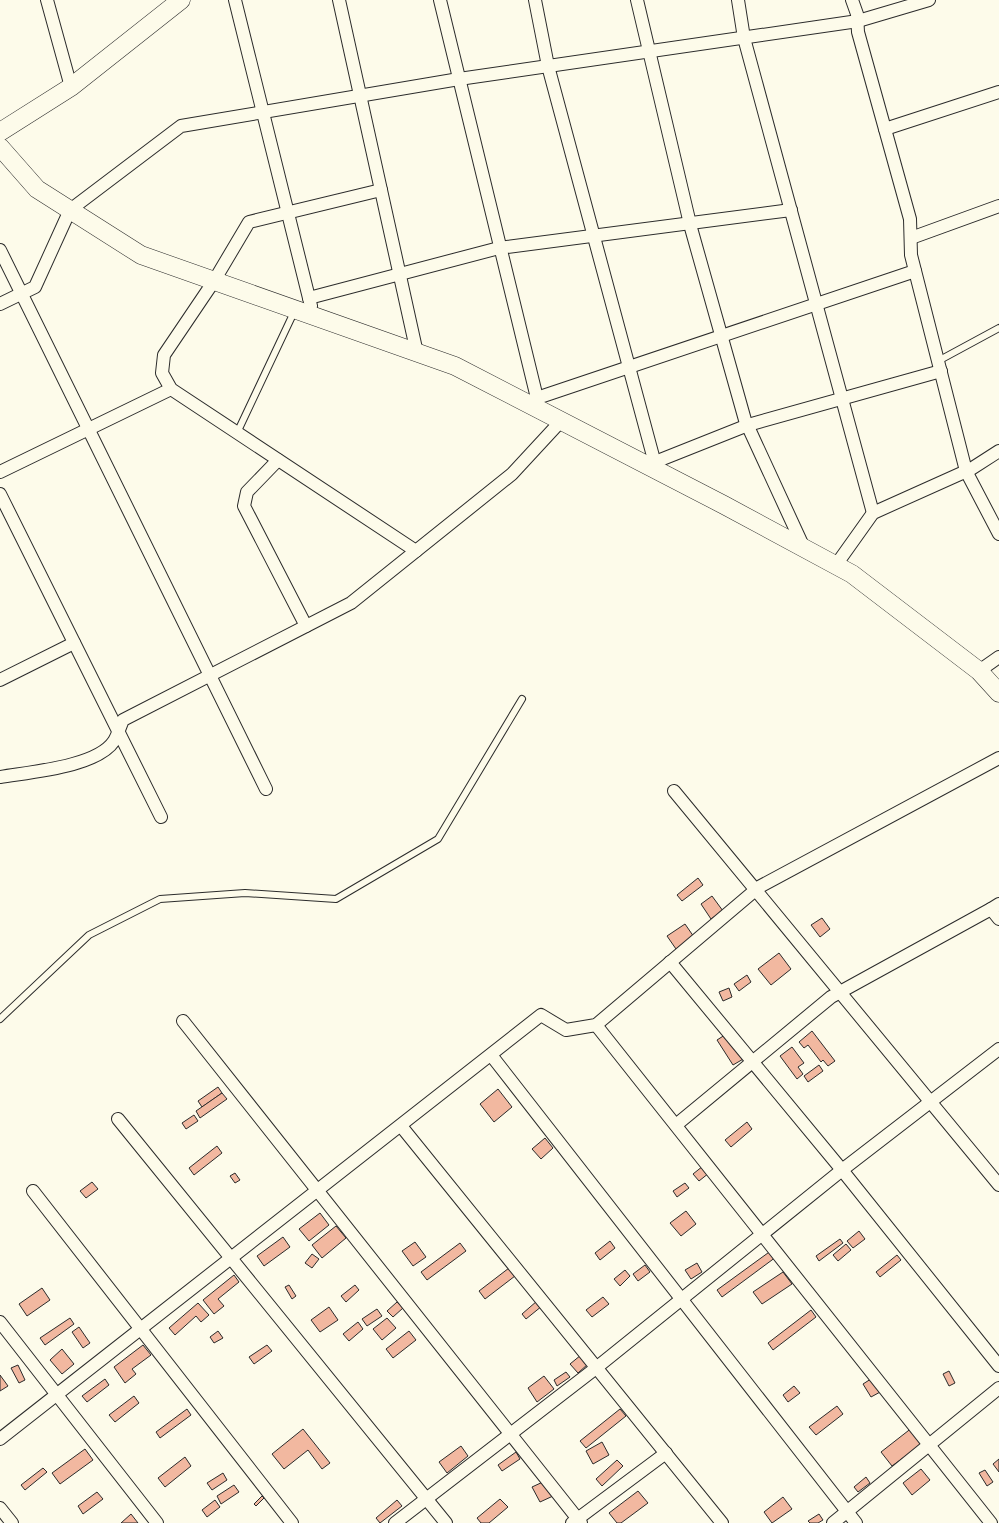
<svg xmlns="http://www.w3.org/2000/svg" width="999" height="1523" font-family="'Alegreya Sans',sans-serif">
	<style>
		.building { fill: #f2b8a0; stroke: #2b2b2b }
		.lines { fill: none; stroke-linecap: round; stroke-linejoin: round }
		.lane-casing { stroke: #2b2b2b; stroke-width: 8 }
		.street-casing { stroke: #2b2b2b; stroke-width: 14 }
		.secondary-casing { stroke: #2b2b2b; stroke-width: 19 }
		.lane { stroke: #fdfbea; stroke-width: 6 }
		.street { stroke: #fdfbea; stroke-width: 12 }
		.secondary { stroke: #fdfbea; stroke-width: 18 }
	</style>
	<rect width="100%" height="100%" fill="#fdfbea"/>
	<g class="building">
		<path d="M698,878L703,885L682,901L677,895Z"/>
		<path d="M712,896L723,911L711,919L701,904Z"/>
		<path d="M822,918L830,929L820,937L811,925Z"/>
		<path d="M685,924L694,937L676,949L667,936Z"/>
		<path d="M779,953L791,969L771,985L758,969Z"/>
		<path d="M747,975L751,982L739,991L734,984Z"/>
		<path d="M729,988L732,997L723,1001L719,992Z"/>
		<path d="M812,1031L835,1061L828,1066L823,1060L821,1062L808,1045L804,1048L799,1042Z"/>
		<path d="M728,1033L745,1058L733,1065L717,1040Z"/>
		<path d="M792,1047L804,1063L798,1067L803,1074L797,1079L780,1056Z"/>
		<path d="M819,1065L823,1071L808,1082L804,1076Z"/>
		<path d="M218,1087L222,1093L202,1107L198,1101Z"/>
		<path d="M498,1089L512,1107L494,1122L480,1104Z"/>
		<path d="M222,1093L227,1099L200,1118L196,1111Z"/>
		<path d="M194,1115L198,1121L186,1129L182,1123Z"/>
		<path d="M747,1122L752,1129L731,1147L725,1140Z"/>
		<path d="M545,1138L553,1148L541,1159L532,1149Z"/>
		<path d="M217,1146L222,1153L194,1175L189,1168Z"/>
		<path d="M703,1166L709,1173L699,1181L693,1174Z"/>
		<path d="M235,1173L240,1180L235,1183L230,1176Z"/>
		<path d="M92,1182L98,1189L86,1198L80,1191Z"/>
		<path d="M685,1183L689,1188L677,1197L673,1191Z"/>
		<path d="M686,1211L696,1224L681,1236L670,1223Z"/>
		<path d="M320,1213L329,1225L309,1241L299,1229Z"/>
		<path d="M336,1226L346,1238L322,1258L312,1245Z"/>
		<path d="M859,1231L865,1239L853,1248L847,1241Z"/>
		<path d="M283,1237L290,1247L264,1266L257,1256Z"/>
		<path d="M840,1239L843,1243L819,1261L816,1256Z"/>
		<path d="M610,1241L615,1248L600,1260L595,1253Z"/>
		<path d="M415,1242L426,1257L413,1266L402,1251Z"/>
		<path d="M460,1243L466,1251L427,1280L421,1272Z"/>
		<path d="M846,1244L851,1250L838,1261L833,1255Z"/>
		<path d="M772,1250L776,1257L722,1297L717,1290Z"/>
		<path d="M312,1254L319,1259L312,1268L305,1263Z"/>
		<path d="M897,1255L901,1260L880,1277L876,1272Z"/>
		<path d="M697,1263L702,1272L691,1279L685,1270Z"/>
		<path d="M645,1265L650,1272L638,1281L633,1274Z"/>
		<path d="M509,1268L515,1276L485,1299L479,1291Z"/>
		<path d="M625,1270L630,1276L620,1286L614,1279Z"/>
		<path d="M783,1272L792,1284L762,1304L753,1292Z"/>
		<path d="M234,1275L239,1282L218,1299L224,1306L214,1314L203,1300Z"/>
		<path d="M289,1285L296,1296L292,1299L285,1287Z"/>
		<path d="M355,1285L359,1290L346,1302L341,1296Z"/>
		<path d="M42,1288L50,1300L27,1316L19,1304Z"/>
		<path d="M603,1297L609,1304L592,1317L586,1310Z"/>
		<path d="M537,1301L542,1306L526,1319L522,1314Z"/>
		<path d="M397,1302L403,1308L393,1317L387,1311Z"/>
		<path d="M198,1303L209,1315L201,1322L196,1316L175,1335L169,1328Z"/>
		<path d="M329,1307L338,1320L320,1332L311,1320Z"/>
		<path d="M377,1309L382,1316L367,1326L362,1319Z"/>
		<path d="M811,1310L816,1317L773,1350L768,1343Z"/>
		<path d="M70,1318L74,1324L45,1345L40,1338Z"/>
		<path d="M387,1318L396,1328L382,1340L373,1329Z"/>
		<path d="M358,1322L363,1329L349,1341L343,1334Z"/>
		<path d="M79,1327L90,1343L83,1348L72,1332Z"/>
		<path d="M218,1331L223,1338L214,1343L210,1337Z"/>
		<path d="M409,1331L416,1340L393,1358L386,1349Z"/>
		<path d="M143,1345L151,1355L132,1369L136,1374L125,1383L114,1367Z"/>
		<path d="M267,1345L272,1351L254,1364L249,1357Z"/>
		<path d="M62,1349L74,1364L62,1374L50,1360Z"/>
		<path d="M581,1355L588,1364L578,1373L570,1364Z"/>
		<path d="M18,1365L25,1380L19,1383L11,1368Z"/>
		<path d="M949,1371L955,1383L949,1386L943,1374Z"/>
		<path d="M566,1372L570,1377L557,1386L554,1380Z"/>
		<path d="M0,1375L8,1386L0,1391Z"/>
		<path d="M544,1376L554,1389L537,1402L528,1388Z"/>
		<path d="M874,1377L882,1391L871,1397L863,1384Z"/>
		<path d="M105,1379L109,1385L87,1402L82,1396Z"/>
		<path d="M794,1386L800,1393L788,1402L783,1395Z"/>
		<path d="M134,1396L139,1403L115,1422L109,1415Z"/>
		<path d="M837,1406L843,1414L816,1435L809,1427Z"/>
		<path d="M187,1409L191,1415L160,1438L156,1432Z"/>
		<path d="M620,1409L626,1416L586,1448L580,1441Z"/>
		<path d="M913,1427L925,1442L892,1466L881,1452Z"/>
		<path d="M303,1429L330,1463L322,1469L308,1450L284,1469L272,1454Z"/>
		<path d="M602,1442L609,1455L593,1464L586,1451Z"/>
		<path d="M461,1446L468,1456L447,1473L439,1462Z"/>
		<path d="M85,1449L93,1460L60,1484L52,1473Z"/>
		<path d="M516,1452L520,1459L502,1471L498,1465Z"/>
		<path d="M185,1457L191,1466L165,1487L158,1478Z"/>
		<path d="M999,1459V1472L993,1464Z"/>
		<path d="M617,1460L623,1466L602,1486L596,1479Z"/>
		<path d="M43,1468L47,1472L25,1490L21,1485Z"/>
		<path d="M921,1469L930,1480L912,1495L903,1483Z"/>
		<path d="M985,1470L993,1482L987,1486L979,1473Z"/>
		<path d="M223,1473L227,1480L212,1490L207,1483Z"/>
		<path d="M866,1477L870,1483L858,1492L854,1487Z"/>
		<path d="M545,1481L553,1496L540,1502L532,1487Z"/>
		<path d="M234,1485L239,1492L221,1504L217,1496Z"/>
		<path d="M638,1491L648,1503L621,1523H617L609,1513Z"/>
		<path d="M97,1492L103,1499L83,1514L78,1506Z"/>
		<path d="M262,1496L264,1498L256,1506L254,1504Z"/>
		<path d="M783,1497L792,1509L772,1523L764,1512Z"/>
		<path d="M500,1499L508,1507L489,1523H481L477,1518Z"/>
		<path d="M215,1500L220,1507L207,1517L202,1510Z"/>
		<path d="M397,1500L402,1506L380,1523L376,1518Z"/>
		<path d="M131,1514L138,1523H121Z"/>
		<path d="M819,1514L823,1520L818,1523H810L808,1521Z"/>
	</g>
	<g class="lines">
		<g class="lane-casing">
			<g id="lane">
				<path d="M938,361L999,328"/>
				<path d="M237,433L295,310"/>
				<path d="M0,1019L89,935L160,899L245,893L336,899L438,839L522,699"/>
			</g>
		</g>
		<g class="street-casing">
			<g id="street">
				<path d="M47,0L71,87"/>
				<path d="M235,0L311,306"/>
				<path d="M339,0L417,353"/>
				<path d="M440,0L537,398L538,409"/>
				<path d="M535,0L548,66L657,471"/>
				<path d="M637,0L691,228L745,420L804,548"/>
				<path d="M738,0L744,38L873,513"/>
				<path d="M852,0L857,14L858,32L910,219L911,255L966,471L999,534"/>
				<path d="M885,129L999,92"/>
				<path d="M381,190L249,222L214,281L164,355L162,373L171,389L416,551"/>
				<path d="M911,238L999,206"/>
				<path d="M0,250L266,789"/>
				<path d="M309,298L499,248L791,210"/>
				<path d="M0,304L35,287L70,210L181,126L459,79L858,21L929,0"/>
				<path d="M537,398L915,271"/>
				<path d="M278,460L247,492L244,506L306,626"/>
				<path d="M655,462L748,425L941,371"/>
				<path d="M0,472L171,389"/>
				<path d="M0,494L161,817"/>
				<path d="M836,565L873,513L971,469L999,451"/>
				<path d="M979,671L999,657"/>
				<path d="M0,680L74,643"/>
				<path d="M0,777C29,772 97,767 114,741C118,735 120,726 123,720L351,603L512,474L561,421"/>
				<path d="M674,791L999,1185"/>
				<path d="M999,904L991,909L999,919"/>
				<path d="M670,962L842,1170L999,1366"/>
				<path d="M183,1021L581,1523"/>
				<path d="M596,1025L991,1523"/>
				<path d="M491,1055L856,1523"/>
				<path d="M118,1119L446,1523"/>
				<path d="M676,1125L831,997L991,909"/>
				<path d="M401,1126L722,1523"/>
				<path d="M33,1191L292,1523"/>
				<path d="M0,1322L157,1523"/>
				<path d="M0,1439L541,1015L566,1030L596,1025L759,887L999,758"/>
				<path d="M0,1508L12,1523"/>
				<path d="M395,1523L596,1368L842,1170L999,1049"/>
				<path d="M572,1523L666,1453"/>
				<path d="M833,1523L999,1388"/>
			</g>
		</g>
		<g class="secondary-casing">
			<g id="secondary">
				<path d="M0,132L71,87L181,0"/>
				<path d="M0,147L37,189L141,255L455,366L724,505L852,574L979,671L999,693"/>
			</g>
		</g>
		<use href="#lane" class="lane"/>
		<use href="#street" class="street"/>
		<use href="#secondary" class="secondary"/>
	</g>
</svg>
